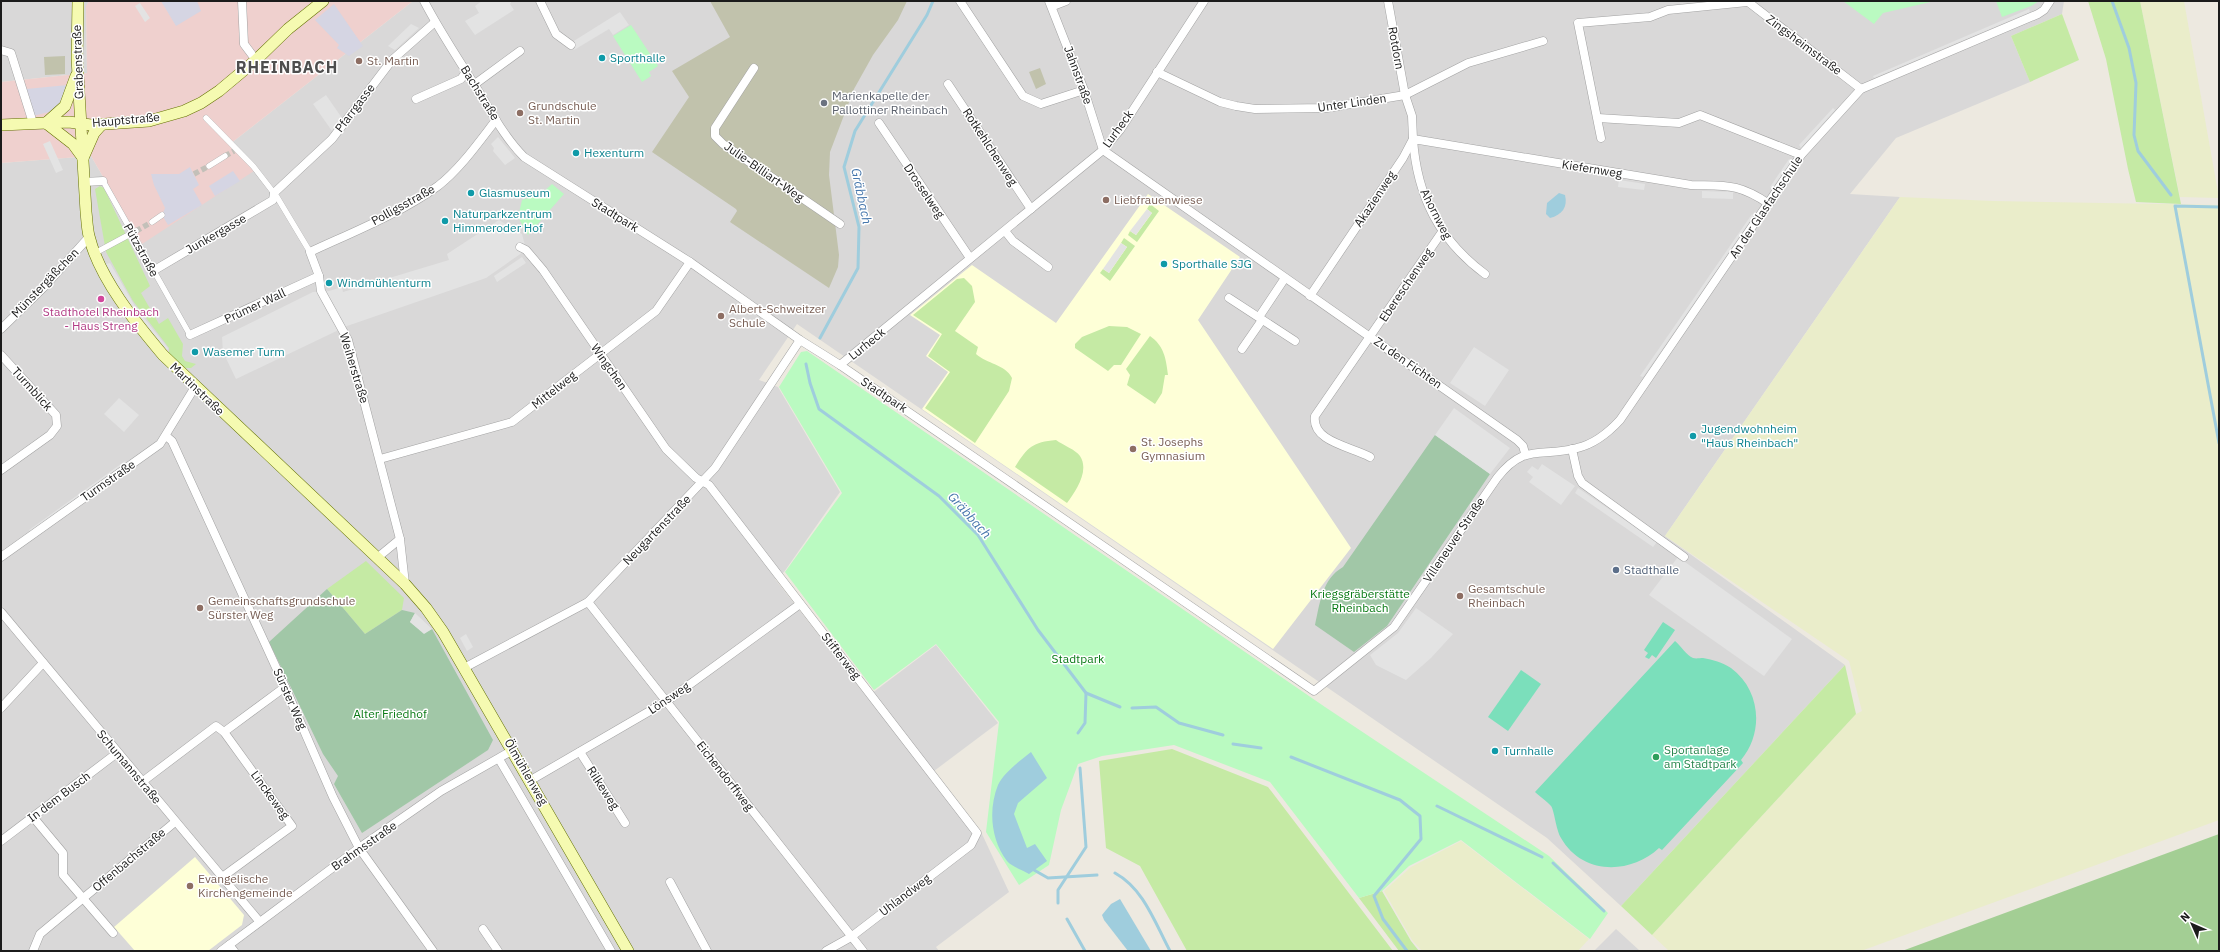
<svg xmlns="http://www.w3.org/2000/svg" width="2220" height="952" font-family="'IBM Plex Sans',sans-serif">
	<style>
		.residential { fill: #d9d8d8 }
		.commercial { fill: #efd0ce }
		.education { fill: #feffd7 }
		.construction { fill: #c1c2ac }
		.farmland { fill: #eaedca }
		.grass { fill: #c5eaa4 }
		.forest { fill: #a3ce94 }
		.cemetery { fill: #a1c7a7 }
		.park { fill: #bafac1 }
		.pitch { fill: #7bdfbb }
		.parking { fill: #e3e3e3 }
		.plaza { fill: #d5d5e3 }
		.water { fill: #9fcddd }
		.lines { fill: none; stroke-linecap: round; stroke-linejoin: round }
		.stream { stroke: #9fcddd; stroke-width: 3 }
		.pedestrian-tunnel { stroke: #c3c0b9; stroke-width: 5.5; stroke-dasharray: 5.5 3; stroke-linecap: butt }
		.pedestrian-casing { stroke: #a2a2a2; stroke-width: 6 }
		.minor-casing { stroke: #a2a2a2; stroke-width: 9 }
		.secondary-casing { stroke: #647202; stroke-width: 12 }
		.pedestrian { stroke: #fff; stroke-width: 5.5 }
		.minor { stroke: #fff; stroke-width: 8 }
		.secondary { stroke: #f5fab1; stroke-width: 11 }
		.culture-dot { fill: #0f9aa8; stroke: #fff; stroke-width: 1.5 }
		.education-dot { fill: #8d6e63; stroke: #fff; stroke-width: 1.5 }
		.worship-dot { fill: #6b7280; stroke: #fff; stroke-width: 1.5 }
		.hotel-dot { fill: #d1479c; stroke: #fff; stroke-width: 1.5 }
		.service-dot { fill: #5c6f8a; stroke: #fff; stroke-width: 1.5 }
		.leisure-dot { fill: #2e9e5b; stroke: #fff; stroke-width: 1.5 }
		.labels { text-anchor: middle; stroke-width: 3; stroke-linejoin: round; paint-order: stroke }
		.street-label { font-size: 12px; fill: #1b1b1b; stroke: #fff }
		.culture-label { font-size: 12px; fill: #0d838f; stroke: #fff; text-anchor: start }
		.education-label { font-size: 12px; fill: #785e54; stroke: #fff; text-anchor: start }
		.worship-label { font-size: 12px; fill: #5b616d; stroke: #fff; text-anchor: start }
		.hotel-label { font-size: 12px; fill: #b23c85; stroke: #fff }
		.service-label { font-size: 12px; fill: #4e5e75; stroke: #fff; text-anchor: start }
		.park-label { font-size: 12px; fill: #097a15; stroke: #fff }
		.leisure-label { font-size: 12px; fill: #27864d; stroke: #fff; text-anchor: start }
		.water-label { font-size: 13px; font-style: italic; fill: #4777ac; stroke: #fff }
		.district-label { font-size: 16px; font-weight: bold; letter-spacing: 1px; fill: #4e4e4e; stroke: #fff }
	</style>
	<rect width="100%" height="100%" fill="#ede9e0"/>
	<g class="residential">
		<path d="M1,1H89L86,7L87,73L1,82Z"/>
		<path d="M413,1H2064L2062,14L2011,36L2030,82L1896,138L1850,194L1900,197L1665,536L1845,665L1621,906L1547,838L797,324L759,380L778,387L840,492L784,572L775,579L867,697L936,645L998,723L934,771L982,834L1009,892L936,947L939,951H1V163L91,156L142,244L230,144Z"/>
		<path d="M1616,929L1640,951H1594Z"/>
	</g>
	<path class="commercial" d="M89,1H413L230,144L254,171L142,244L91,156L1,163V82L87,73L86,6Z"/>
	<g class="education">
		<path d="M1148,194L1240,257L1198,320L1351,548L1273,649L922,409L948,372L926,356L940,335L910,315L972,265L1056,323Z"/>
		<path d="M195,857L244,915L242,925L208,951H135L114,927Z"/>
	</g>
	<g class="construction">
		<path d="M710,1H907L898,20L873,55L854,89L830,152L829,175L839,255L838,267L829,288L730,222L737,211L736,209L652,152L689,97L672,71L730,37Z"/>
		<path d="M65,56V74L45,75L44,57Z"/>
		<path d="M1040,68L1046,84L1036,89L1029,72Z"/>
	</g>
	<g class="farmland">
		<path d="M2140,1H2184L2219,198L2180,197Z"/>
		<path d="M1900,197L1994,201L2219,205V820L1861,951H1669L1652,935L1856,714L1862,711L1849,661L1665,536Z"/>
		<path d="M1461,841L1589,939L1578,951H1422L1412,940L1384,891L1411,867Z"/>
	</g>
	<g class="grass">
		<path d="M2088,1H2140L2181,204L2136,202L2128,169L2106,59Z"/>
		<path d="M2062,14L2079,60L2030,82L2011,36Z"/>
		<path d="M100,186L104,188L150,286L141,293L159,324L168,318L183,344L182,356L185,361L196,364L191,368H184L169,354V348L133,301L106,252L95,189Z"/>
		<path d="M1150,204L1159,211L1137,242L1128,235L1130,231L1136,235L1152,213L1147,209Z"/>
		<path d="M1124,238L1135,246L1110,281L1100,273L1103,269L1109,273L1127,247L1121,243Z"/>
		<path d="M964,278L972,286L975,302L955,331L978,347L976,354C987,364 1005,364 1012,378L1009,391L975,443L925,408L950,372L928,356L942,334L913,315L957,279Z"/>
		<path d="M1109,326L1127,327L1141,334L1121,365H1114L1108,371L1075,348V344L1082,337Z"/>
		<path d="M1150,336C1164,346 1166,358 1168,375H1165L1162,393L1155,404L1127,385L1130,375L1126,369Z"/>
		<path d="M1056,440C1063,445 1076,450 1080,456C1090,471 1075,492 1067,503L1015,467C1027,448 1032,442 1056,440Z"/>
		<path d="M366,561L404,598L402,610L365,634L327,589Z"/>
		<path d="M1845,665L1856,714L1652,935L1621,906Z"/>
		<path d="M1172,749L1268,787L1393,951H1187L1140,866L1106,848L1099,761Z"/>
		<path d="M1382,891L1411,941L1419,951H1399L1359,898Z"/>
	</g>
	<path class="forest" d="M2219,834V951H1902Z"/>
	<g class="cemetery">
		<path d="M1435,435L1490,474L1387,626L1354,652L1315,625C1320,603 1322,579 1343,567Z"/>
		<path d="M327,589L365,634L402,610L415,613L410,622L424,633L432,629L493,740L488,750L362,833L334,784L338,776L323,754L269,642Z"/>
	</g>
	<g class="park">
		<path d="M1843,1H1935L1883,13L1874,24Z"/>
		<path d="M1996,1H2039L2031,6L2002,17Z"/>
		<path d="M631,25L658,66L649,72L651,76L642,82L613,36Z"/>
		<path d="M552,184L564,194L528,235L518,217L522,200L540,195Z"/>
		<path d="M807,351L1325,707L1549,856L1608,913L1590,939L1461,840L1409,866L1382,891L1359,898L1270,782L1174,745L1102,756L1078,764L1061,810L1049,865L1019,885L986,832L999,722L936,644L874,690L785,572L842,493L779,387L801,352Z"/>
	</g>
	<g class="pitch">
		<path d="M1663,622L1675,630L1656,658L1652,655L1649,659L1645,657L1648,653L1644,650Z"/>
		<path d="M1675,641C1680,645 1687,656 1693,658C1696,659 1700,658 1703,658C1713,660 1722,662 1731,668C1761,690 1764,733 1741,760L1743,763L1662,850L1659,848C1630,875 1582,875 1561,838C1556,830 1554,809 1551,806C1547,801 1540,797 1535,792Z"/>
		<path d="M1521,670L1541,684L1508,731L1488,717Z"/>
	</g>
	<g class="parking">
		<path d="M482,1H512L510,4L514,10L475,35L465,21L479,13L475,6Z"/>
		<path d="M140,3L150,18L145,22L135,6Z"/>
		<path d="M2029,9L2030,12L1874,78L1873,76Z"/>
		<path d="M620,12L629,25L613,35L609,29L574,50L569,44Z"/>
		<path d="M411,24L419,28L395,50L388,46Z"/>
		<path d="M326,95L342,118L332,131L313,104Z"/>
		<path d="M1833,108L1835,110L1801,148L1799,145Z"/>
		<path d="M498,137L515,158L505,165L493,151L494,148L491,144Z"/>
		<path d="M50,141L63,170L56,173L43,144Z"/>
		<path d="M1789,159L1792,161L1772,189L1770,187Z"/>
		<path d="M1619,180L1645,184L1644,190L1618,187Z"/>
		<path d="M1702,191L1733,192V199L1702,198Z"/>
		<path d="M1147,209L1152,213L1136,235L1130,231Z"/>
		<path d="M1752,214L1754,216L1643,377L1640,376Z"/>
		<path d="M499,220L522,234L526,250L486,278L347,326L236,379L223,352L222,337L313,292L329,291L342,287L343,292L449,260L447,254Z"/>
		<path d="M1121,243L1127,247L1109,273L1103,269Z"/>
		<path d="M522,257L526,263L497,282L494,276Z"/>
		<path d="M110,263L136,308L168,348L167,352L133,310L114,279L106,264Z"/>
		<path d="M1474,347L1509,370L1485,406L1450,383Z"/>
		<path d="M119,398L139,415L124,432L104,414Z"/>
		<path d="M1454,408L1510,448L1490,474L1435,435Z"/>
		<path d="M125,461L127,463L31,532L29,530Z"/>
		<path d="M1542,464L1575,486L1561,505L1529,482L1533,477L1527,472L1532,466L1538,470Z"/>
		<path d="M1578,488L1657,542L1653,547L1575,493Z"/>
		<path d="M1678,557L1792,639L1764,676L1649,595Z"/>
		<path d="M1416,608L1453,634L1431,658L1406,680L1376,665L1370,655L1398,633Z"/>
		<path d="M415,613L432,629L424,634L410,622Z"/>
		<path d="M466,634L473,647L467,651L460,638Z"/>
	</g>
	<g class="plaza">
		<path d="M161,1H197L201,11L176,26Z"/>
		<path d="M334,4L363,46L349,56L337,48L339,45L315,20Z"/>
		<path d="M68,85V93L57,107L49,112L33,116L26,89Z"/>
		<path d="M190,167L199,185L193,189L202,205L168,225L162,215L165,208L154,185L151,174H179Z"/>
		<path d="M233,171L240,181L215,196L209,186Z"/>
	</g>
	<g class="water">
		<path d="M1559,193L1565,195C1568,207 1562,215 1550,218L1546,214L1547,203Z"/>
		<path d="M1031,752L1047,778L1018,803L1014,814L1027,848L1035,844L1047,861L1029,874C1023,870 1012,867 1007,861C991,840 988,810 998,785C1004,772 1020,761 1031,752Z"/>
		<path d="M1120,899L1151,951H1128L1104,920L1102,915L1111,904Z"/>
	</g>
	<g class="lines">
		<g class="stream">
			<path d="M2112,1L2129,48L2136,83L2134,135L2138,151L2171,195"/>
			<path d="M2219,207L2175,206L2219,443"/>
			<path d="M820,338L858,268L859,227L844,167L855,131L927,15L933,1"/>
			<path d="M806,364L810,383L819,409L939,496L978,535L1038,630L1086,693L1085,723L1078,733"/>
			<path d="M1086,693L1120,707"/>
			<path d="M1132,708L1156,707L1179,723L1223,735"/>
			<path d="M1233,744L1261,748"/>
			<path d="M1291,757L1400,800L1420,816L1421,839L1374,896L1383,919L1407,951"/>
			<path d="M1437,806L1542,857"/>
			<path d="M1553,863L1604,911"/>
			<path d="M1034,870L1048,878L1097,875"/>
			<path d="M1115,873C1144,889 1155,923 1170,951"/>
			<path d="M1058,903V890L1086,847L1080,768"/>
			<path d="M1067,919L1085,951"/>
		</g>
		<g class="pedestrian-tunnel">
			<path d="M225,156L234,151"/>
			<path d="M194,174L209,166"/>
			<path d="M136,231L152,222"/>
		</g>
		<g class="pedestrian-casing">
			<g id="pedestrian">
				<path d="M206,118L253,166L277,197L310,252"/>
				<path d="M209,166L225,156"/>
				<path d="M103,181L190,335"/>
				<path d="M152,222L162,215"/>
				<path d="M95,253L136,231"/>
			</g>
		</g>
		<g class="minor-casing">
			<g id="minor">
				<path d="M242,1L244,44L256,60"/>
				<path d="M424,1C439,30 457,57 474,84C490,109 503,136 524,157L690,262L800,340L840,365L1314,691L1394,627L1497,478C1525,442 1541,458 1577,448C1595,444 1608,433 1620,420L1801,155L1861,89L2038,14L2044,10L2050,1"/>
				<path d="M540,1L556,34L571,45"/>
				<path d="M960,1L1023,96L1041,104L1084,90"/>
				<path d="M1049,1L1084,90L1103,150"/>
				<path d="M1747,1L1861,89"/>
				<path d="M1053,6L1066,1"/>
				<path d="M1,50L11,53L33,123"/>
				<path d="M754,68L715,128V136L723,144L840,224"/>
				<path d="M1157,72L1220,102L1236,106L1255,109L1327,108L1405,95L1468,63L1543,41"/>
				<path d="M475,84L520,51"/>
				<path d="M948,84L1031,209"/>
				<path d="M416,99L461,79L466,72"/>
				<path d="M1598,118L1679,123L1700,115L1801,155"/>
				<path d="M879,123L970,258"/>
				<path d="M1601,138L1578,23L1650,17L1668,10L1747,2"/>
				<path d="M1103,150L1517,440L1523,446L1525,453"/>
				<path d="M84,182L103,181"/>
				<path d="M1005,231L1013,241L1048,267"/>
				<path d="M520,247L526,250L543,270L666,449L696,478L709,485L977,833L971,845L851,937L826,951"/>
				<path d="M153,271L273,200L274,193L332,139L392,60L435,22"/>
				<path d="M1485,274C1439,240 1417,196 1413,139L1691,185C1726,186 1738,183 1769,204"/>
				<path d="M1310,296L1403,158L1413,139L1412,116L1405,95L1388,1"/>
				<path d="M1229,298L1295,341"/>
				<path d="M1259,317L1285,278"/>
				<path d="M1,329L44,287L89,237"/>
				<path d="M190,335L319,276"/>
				<path d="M1242,349L1262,320"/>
				<path d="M1,355L56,415L57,426L50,435L1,470"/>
				<path d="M840,365L1103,150L1120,130L1204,1"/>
				<path d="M166,436L172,441L285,687L333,797L359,848L433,951"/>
				<path d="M1572,449L1578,476L1582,483L1684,557"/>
				<path d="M1370,457C1353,447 1311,442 1315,416L1442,232"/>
				<path d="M380,459L512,422L656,311L690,262"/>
				<path d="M1,557L160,444L195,387"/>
				<path d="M377,558L400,539"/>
				<path d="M405,584L400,539L348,340L321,291L319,276L310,252C353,232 399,214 438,186C460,169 479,142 496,120"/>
				<path d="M588,602L863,951"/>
				<path d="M1,612L259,921"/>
				<path d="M464,668L588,602L715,468L800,340"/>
				<path d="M1,708L43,663"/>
				<path d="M580,752L625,823"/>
				<path d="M499,759L611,951"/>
				<path d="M531,780L667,701L800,604"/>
				<path d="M142,782L216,726L224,732"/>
				<path d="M33,817L63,853V875L113,933"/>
				<path d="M1,841L117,753"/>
				<path d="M221,878L292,826L224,732L285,687"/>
				<path d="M670,882L707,951"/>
				<path d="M483,929L498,951"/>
				<path d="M229,945L234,951"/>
				<path d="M33,951L40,934L175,822"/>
				<path d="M221,951L359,848L441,791L513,750"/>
			</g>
		</g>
		<g class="secondary-casing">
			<g id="secondary">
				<path d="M78,1L77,58L86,212C87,220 87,228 89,236C99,278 136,323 163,355L405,584L426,608L443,632L628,951"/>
				<path d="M46,123L65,106L76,76"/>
				<path d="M46,123L73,144L81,155"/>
				<path d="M1,125L69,122L91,125L149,121L184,111L201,103L219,91L256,60L288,29L323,1"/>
				<path d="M83,158L94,133L102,124"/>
			</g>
		</g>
		<use href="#pedestrian" class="pedestrian"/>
		<use href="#minor" class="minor"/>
		<use href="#secondary" class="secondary"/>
	</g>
	<g class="culture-dot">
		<circle cx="602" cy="58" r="4"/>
		<circle cx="576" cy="153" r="4"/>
		<circle cx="471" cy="193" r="4"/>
		<circle cx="445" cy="221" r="4"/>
		<circle cx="1164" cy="264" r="4"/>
		<circle cx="329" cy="283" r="4"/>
		<circle cx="195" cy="352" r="4"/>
		<circle cx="1693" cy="436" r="4"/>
		<circle cx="1495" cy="751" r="4"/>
	</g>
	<g class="education-dot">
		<circle cx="359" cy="61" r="4"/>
		<circle cx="520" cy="113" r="4"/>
		<circle cx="1106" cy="200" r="4"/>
		<circle cx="721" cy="316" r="4"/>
		<circle cx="1133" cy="449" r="4"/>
		<circle cx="1460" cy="596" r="4"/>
		<circle cx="200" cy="608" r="4"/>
		<circle cx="190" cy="886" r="4"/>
	</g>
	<circle class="worship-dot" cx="824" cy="103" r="4"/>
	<circle class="hotel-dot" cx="101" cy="299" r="4"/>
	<circle class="service-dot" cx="1616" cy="570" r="4"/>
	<circle class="leisure-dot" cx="1656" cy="757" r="4"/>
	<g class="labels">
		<g class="street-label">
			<text transform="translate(1804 45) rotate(37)" y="4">Zingsheimstraße</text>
			<text transform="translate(1396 48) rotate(80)" y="4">Rotdorn</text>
			<text transform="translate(78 62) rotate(-92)" y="4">Grabenstraße</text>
			<text transform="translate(1078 75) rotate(70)" y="4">Jahnstraße</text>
			<text transform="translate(480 93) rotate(58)" y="4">Bachstraße</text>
			<text transform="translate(1352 103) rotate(-8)" y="4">Unter Linden</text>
			<text transform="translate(355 108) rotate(-53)" y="4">Pfarrgasse</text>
			<text transform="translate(126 120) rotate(-5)" y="4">Hauptstraße</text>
			<text transform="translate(1118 129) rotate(-54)" y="4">Lurheck</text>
			<text transform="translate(990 147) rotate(57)" y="4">Rotkehlchenweg</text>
			<text transform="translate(1592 169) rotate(9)" y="4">Kiefernweg</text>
			<text transform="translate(764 172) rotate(35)" y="4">Julie-Billiart-Weg</text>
			<text transform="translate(924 191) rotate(56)" y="4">Drosselweg</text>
			<text transform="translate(1375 199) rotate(-56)" y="4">Akazienweg</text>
			<text transform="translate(403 205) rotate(-29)" y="4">Polligsstraße</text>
			<text transform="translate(1766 207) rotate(-56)" y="4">An der Glasfachschule</text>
			<text transform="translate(1436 214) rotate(63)" y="4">Ahornweg</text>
			<text transform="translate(615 215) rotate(32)" y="4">Stadtpark</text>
			<text transform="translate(216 234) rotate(-30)" y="4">Junkergasse</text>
			<text transform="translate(141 250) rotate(61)" y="4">Pützstraße</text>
			<text transform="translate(45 283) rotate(-46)" y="4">Münstergäßchen</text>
			<text transform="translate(1406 285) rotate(-56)" y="4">Ebereschenweg</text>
			<text transform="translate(255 306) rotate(-25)" y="4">Prümer Wall</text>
			<text transform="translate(867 344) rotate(-39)" y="4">Lurheck</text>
			<text transform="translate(1408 363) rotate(35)" y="4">Zu den Fichten</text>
			<text transform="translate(609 367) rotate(55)" y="4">Wingchen</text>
			<text transform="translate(354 368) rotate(73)" y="4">Weiherstraße</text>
			<text transform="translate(32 389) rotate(48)" y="4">Turmblick</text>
			<text transform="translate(197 389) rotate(44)" y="4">Martinstraße</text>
			<text transform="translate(554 390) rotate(-38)" y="4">Mittelweg</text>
			<text transform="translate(884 395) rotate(34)" y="4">Stadtpark</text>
			<text transform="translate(108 481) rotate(-35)" y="4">Turmstraße</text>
			<text transform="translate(657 530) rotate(-46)" y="4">Neugartenstraße</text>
			<text transform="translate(1454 540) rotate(-56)" y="4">Villeneuver Straße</text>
			<text transform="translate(841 656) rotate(52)" y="4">Stifterweg</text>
			<text transform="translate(669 698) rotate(-34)" y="4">Lönsweg</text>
			<text transform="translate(290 699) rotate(66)" y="4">Sürster Weg</text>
			<text transform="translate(129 767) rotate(50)" y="4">Schumannstraße</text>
			<text transform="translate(526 772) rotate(60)" y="4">Ölmühlenweg</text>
			<text transform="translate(725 776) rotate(52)" y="4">Eichendorffweg</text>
			<text transform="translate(603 788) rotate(57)" y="4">Rilkeweg</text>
			<text transform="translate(270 795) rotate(54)" y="4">Linckeweg</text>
			<text transform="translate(59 797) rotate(-37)" y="4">In dem Busch</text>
			<text transform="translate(364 846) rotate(-35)" y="4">Brahmsstraße</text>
			<text transform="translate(129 860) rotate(-40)" y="4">Offenbachstraße</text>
			<text transform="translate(905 895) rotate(-37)" y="4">Uhlandweg</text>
		</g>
		<g class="culture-label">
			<text x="610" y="62">Sporthalle</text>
			<text x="584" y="157">Hexenturm</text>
			<text x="479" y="197">Glasmuseum</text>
			<text x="453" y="218">Naturparkzentrum<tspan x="453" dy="14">Himmeroder Hof</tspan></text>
			<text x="1172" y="268">Sporthalle SJG</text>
			<text x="337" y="287">Windmühlenturm</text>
			<text x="203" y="356">Wasemer Turm</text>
			<text x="1701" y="433">Jugendwohnheim<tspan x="1701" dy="14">"Haus Rheinbach"</tspan></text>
			<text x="1503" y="755">Turnhalle</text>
		</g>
		<g class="education-label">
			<text x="367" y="65">St. Martin</text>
			<text x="528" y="110">Grundschule<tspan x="528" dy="14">St. Martin</tspan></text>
			<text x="1114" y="204">Liebfrauenwiese</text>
			<text x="729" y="313">Albert-Schweitzer<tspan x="729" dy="14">Schule</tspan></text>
			<text x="1141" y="446">St. Josephs<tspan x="1141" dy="14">Gymnasium</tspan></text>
			<text x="1468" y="593">Gesamtschule<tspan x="1468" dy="14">Rheinbach</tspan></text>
			<text x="208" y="605">Gemeinschaftsgrundschule<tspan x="208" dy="14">Sürster Weg</tspan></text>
			<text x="198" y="883">Evangelische<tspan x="198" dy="14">Kirchengemeinde</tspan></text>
		</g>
		<g class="worship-label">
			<text x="832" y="100">Marienkapelle der<tspan x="832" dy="14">Pallottiner Rheinbach</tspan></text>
		</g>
		<g class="hotel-label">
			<text x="101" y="316">Stadthotel Rheinbach<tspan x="101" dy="14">- Haus Streng</tspan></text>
		</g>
		<g class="service-label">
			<text x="1624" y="574">Stadthalle</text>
		</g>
		<g class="park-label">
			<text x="1360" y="598">Kriegsgräberstätte<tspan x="1360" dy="14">Rheinbach</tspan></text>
			<text x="1078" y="663">Stadtpark</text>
			<text x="390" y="718">Alter Friedhof</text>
		</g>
		<g class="leisure-label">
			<text x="1664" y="754">Sportanlage<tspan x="1664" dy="14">am Stadtpark</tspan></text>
		</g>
		<g class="water-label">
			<text transform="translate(862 196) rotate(78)" y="5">Gräbbach</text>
			<text transform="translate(970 515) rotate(48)" y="5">Gräbbach</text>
		</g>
		<g class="district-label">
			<text x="287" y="73">RHEINBACH</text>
		</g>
	</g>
	<rect width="2220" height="952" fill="none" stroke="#1b1b1b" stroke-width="4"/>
	<g transform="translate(2192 924) rotate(315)" stroke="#ffffff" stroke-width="3" paint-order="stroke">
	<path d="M0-3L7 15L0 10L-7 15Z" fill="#1b1b1b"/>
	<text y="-6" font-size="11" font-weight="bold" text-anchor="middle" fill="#1b1b1b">N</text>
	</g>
</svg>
